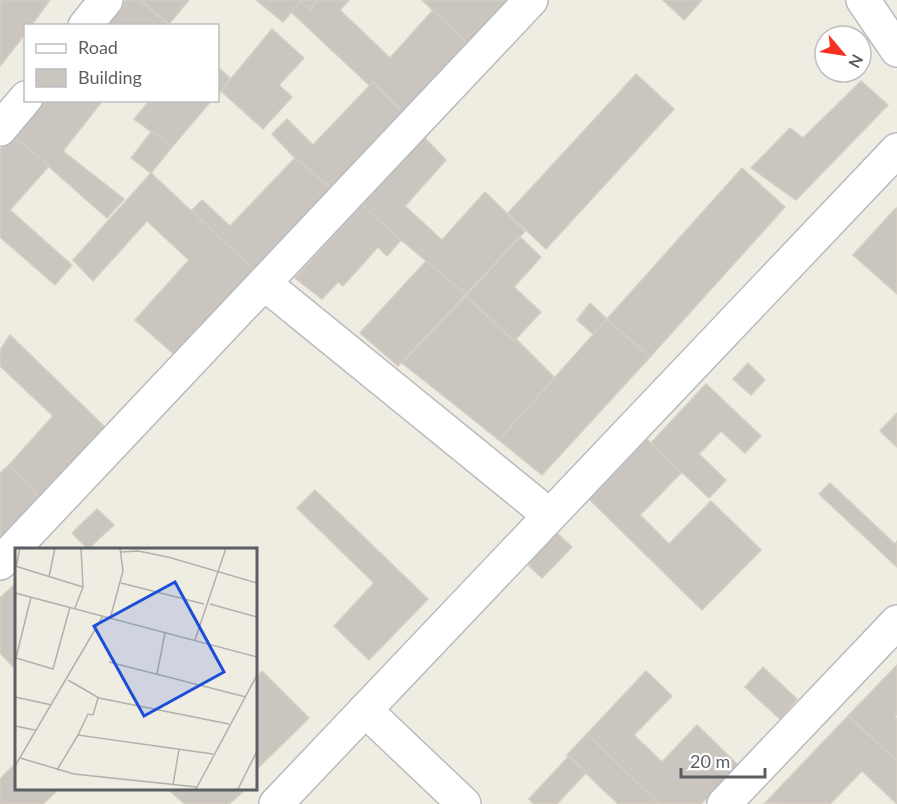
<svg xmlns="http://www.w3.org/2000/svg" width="897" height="804" font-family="Lato,sans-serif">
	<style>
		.building { fill: #cac6bf; stroke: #d4cec0; stroke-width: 1.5 }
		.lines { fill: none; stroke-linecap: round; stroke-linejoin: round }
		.street-casing { stroke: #b8bbc0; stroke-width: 36 }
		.secondary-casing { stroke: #b8bcc2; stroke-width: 36 }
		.street { stroke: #fff; stroke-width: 33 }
		.secondary { stroke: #fff; stroke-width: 33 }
		.inset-road { fill: none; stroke: #b0b0ac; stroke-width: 1.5 }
		.view { fill: #1d4ed8; fill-opacity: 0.15; stroke: #1d4ed8; stroke-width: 3 }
		.inset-edge { fill: none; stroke: #5b5f64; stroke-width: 3 }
	</style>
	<rect width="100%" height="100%" fill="#efece2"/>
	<g class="building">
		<path d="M0,0H50L31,26H26V33L0,66Z"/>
		<path d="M126,0H140L169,26H104Z"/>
		<path d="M140,0H189L169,24Z"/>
		<path d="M256,0H300L301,1L283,22Z"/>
		<path d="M300,0H318L310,10Z"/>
		<path d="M318,0H349L340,10L390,58L433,10L468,44L404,113L373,82L370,86L291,12L301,1L310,10Z"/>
		<path d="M422,0H513L468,44Z"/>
		<path d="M663,0H702L684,20Z"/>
		<path d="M272,29L304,58L279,85L292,97L263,129L221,91Z"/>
		<path d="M218,67L230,78L218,95Z"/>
		<path d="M636,74L674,109L546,249L508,213Z"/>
		<path d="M861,81L888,105L796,200L751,168L790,128L803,138Z"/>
		<path d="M373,82L404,113L331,188L295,158L272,134L287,119L313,145Z"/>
		<path d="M44,100H103L63,151L124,199L107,218L13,135Z"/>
		<path d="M150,100H212L172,147L134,119Z"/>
		<path d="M152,131L172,147L151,173L131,158Z"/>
		<path d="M13,135L49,166L10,210L72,265L55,285L0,237V150Z"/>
		<path d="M424,137L446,160L405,206L442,240L485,192L525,231L466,294L401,240L362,205Z"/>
		<path d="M295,158L331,188L254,270L191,211L202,200L230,226Z"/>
		<path d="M742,168L785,207L650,357L607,319Z"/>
		<path d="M151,173L254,270L176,356L135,320L189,260L147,221L93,281L73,260Z"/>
		<path d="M362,205L401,240L387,256L378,247L343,286L338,282L322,299L295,278Z"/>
		<path d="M896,208L897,210V294L853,255Z"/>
		<path d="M520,237L541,257L514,287L541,312L514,341L466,296Z"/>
		<path d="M426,261L466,294L398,366L360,333Z"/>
		<path d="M466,296L514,341L516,339L555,378L499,440L402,363Z"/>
		<path d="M590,303L607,319L593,334L577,320Z"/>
		<path d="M607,319L650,357L542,475L499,440Z"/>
		<path d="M10,335L109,431L43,501L9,465L53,416L0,366V350Z"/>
		<path d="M748,363L765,380L751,395L733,379Z"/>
		<path d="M706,384L761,436L745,453L721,431L699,454L726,480L709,498L651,443Z"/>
		<path d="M897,413V447L880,431Z"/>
		<path d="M647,439L681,473L640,515L669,544L711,501L761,550L702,610L589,499Z"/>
		<path d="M9,465L43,501L0,545V473Z"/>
		<path d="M830,483L895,544L897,541V567L819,494Z"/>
		<path d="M315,490L428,599L369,660L334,626L374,583L297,508Z"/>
		<path d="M97,509L114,525L88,549L72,533Z"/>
		<path d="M556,532L572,547L542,578L526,563Z"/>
		<path d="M16,583V670L0,653V598Z"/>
		<path d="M897,665V714L895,717L897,719V761L848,716Z"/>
		<path d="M763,667L797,699L780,719L745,687Z"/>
		<path d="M262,671L309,718L255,771V679Z"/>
		<path d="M646,671L672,696L634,735L662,762L697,725L738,765L701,804H659L587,734Z"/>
		<path d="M848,716L897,761V804L862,771L830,804L765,803Z"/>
		<path d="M587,734L659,804H618L567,755Z"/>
		<path d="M569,756L586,773L557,804H534L529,799Z"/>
		<path d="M16,763V788H60L43,804H0V779Z"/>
		<path d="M166,788H247L229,804H185Z"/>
	</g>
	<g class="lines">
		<g class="street-casing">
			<g id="street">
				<path d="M863,0L897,50"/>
				<path d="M85,26L106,0"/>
				<path d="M0,129L26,98"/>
				<path d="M265,284L549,515"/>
				<path d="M0,563L531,0"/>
				<path d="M365,710L464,804"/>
				<path d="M724,804L897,622"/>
			</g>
		</g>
		<g class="secondary-casing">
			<path id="secondary" d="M276,804L897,150"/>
		</g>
		<use href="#street" class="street"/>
		<use href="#secondary" class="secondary"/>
	</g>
	<g transform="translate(15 548)">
		<rect width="242" height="242" fill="#efece2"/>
		<path class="inset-road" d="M106,4L123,3L153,9L242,35M0,18L68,39M1,19L5,0M34,29L40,0M106,35L189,56M0,45L242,109M16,49L1,110L38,121L55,59M195,56L242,69M60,60L68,39L66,0M95,71L108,23L105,0M180,92L211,0M94,114L231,149M142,126L150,85M53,132L84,150L214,176M0,149L37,157M0,178L20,182M63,187L73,166L78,167L83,150M5,210L59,226L182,239M0,218L88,68M42,222L63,187L198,206M158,237L164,201M181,241L242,127M223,241L242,203"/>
		<path class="view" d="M160,34L209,124L129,168L79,78Z"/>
		<rect width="242" height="242" class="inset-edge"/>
	</g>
	<rect x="24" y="24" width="195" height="78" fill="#ffffff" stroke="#bdbfc1" stroke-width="1.5"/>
	<rect x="36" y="44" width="30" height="9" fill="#ffffff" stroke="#bdbfc1" stroke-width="1.5"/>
	<text x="78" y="54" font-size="18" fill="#5b5f64">Road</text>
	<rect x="36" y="69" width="30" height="18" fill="#cac6bf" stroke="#bdbfc1" stroke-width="1.5"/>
	<text x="78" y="84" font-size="18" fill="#5b5f64">Building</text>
	<g transform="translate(843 54) rotate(119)"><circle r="28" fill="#ffffff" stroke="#bdbfc1" stroke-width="1.5"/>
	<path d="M0-4.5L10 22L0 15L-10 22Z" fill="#f73120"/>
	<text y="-9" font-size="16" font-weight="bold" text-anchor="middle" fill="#5b5f64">N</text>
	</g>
	<path d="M681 768v9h84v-9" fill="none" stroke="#5b5f64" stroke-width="3"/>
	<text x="690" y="768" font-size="18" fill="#5b5f64" stroke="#ffffff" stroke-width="4.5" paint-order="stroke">20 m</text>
</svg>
